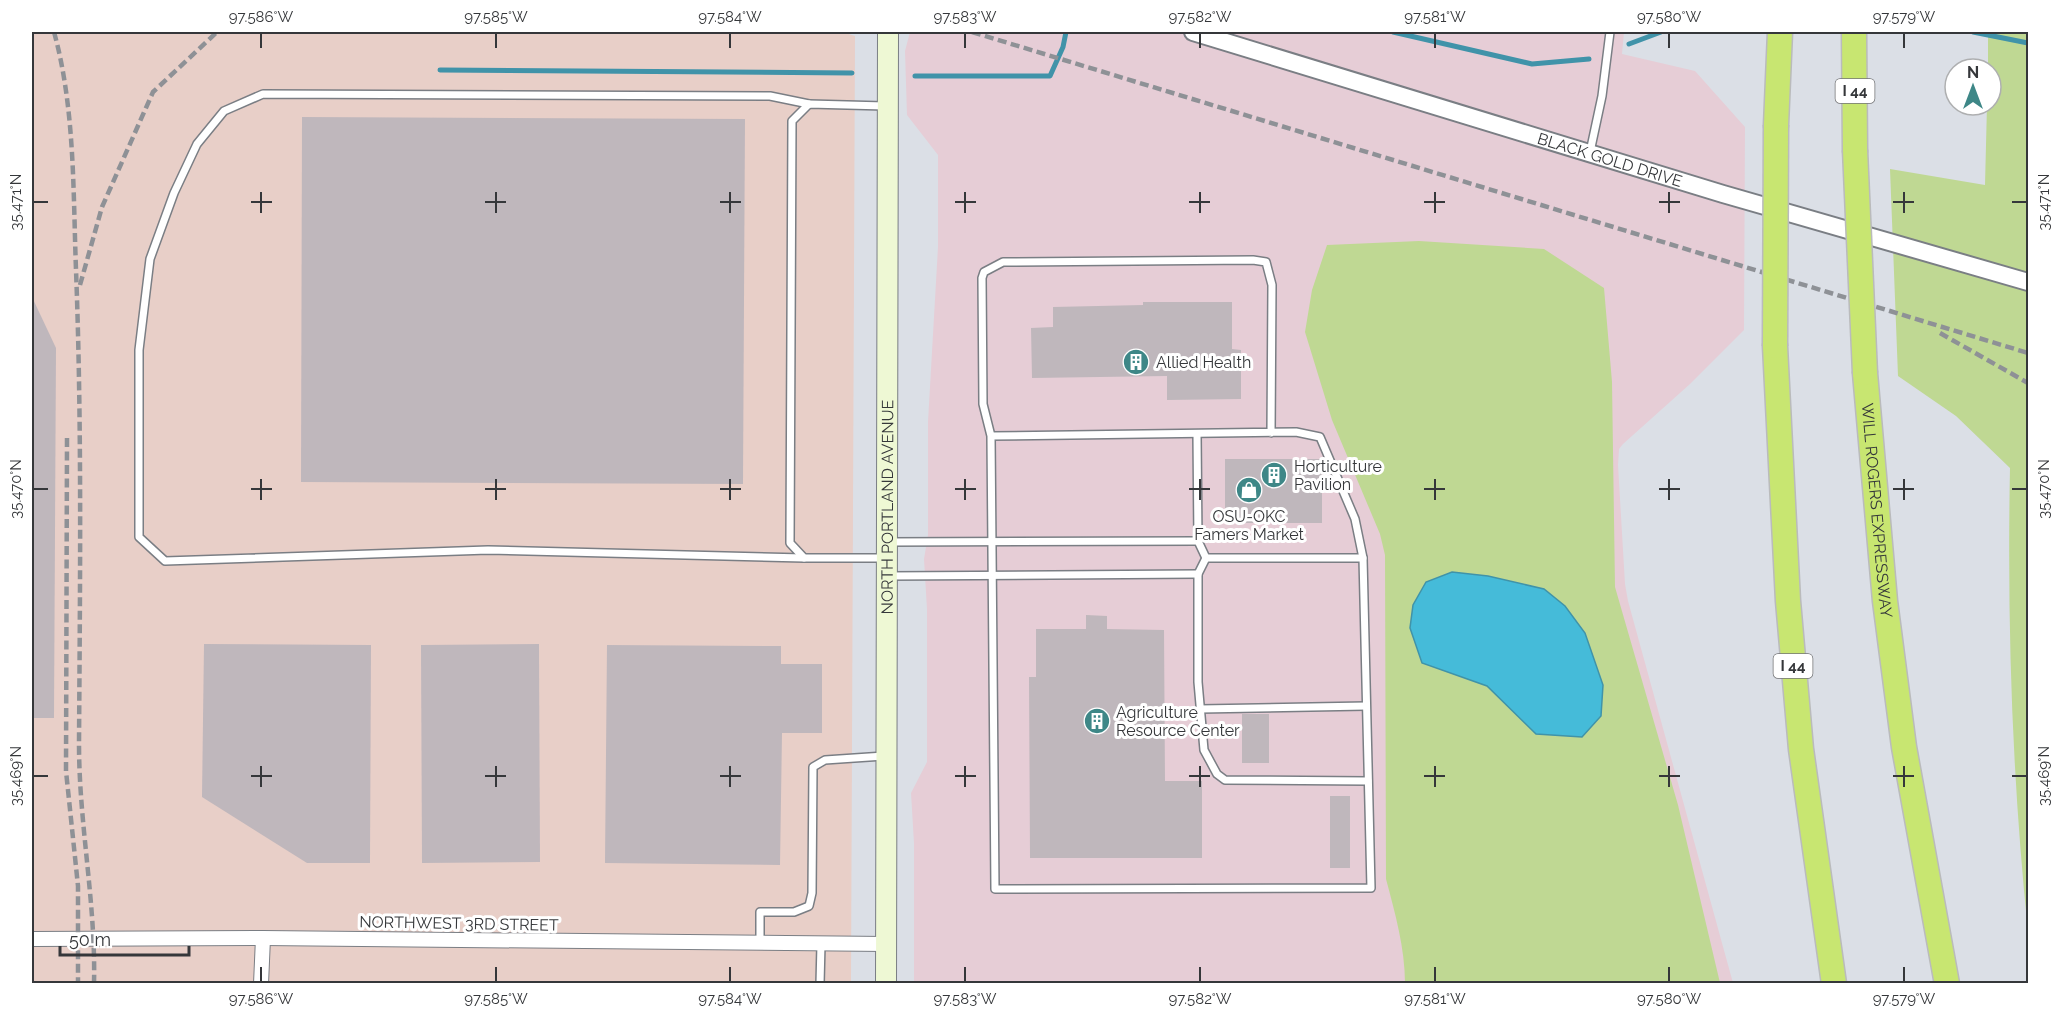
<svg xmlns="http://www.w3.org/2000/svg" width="2060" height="1015" font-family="Raleway,sans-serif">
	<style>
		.industrial { fill: #e8cfc8 }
		.education { fill: #e6cdd6 }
		.green { fill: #bfd893 }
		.water { fill: #45bbd9; stroke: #4093a9; stroke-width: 1.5 }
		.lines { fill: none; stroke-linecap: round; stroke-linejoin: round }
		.stream { stroke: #4093a9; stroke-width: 5 }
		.building { fill: #bfb7bc }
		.service-casing { stroke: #7a7e84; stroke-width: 10 }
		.minor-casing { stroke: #7a7e84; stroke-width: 16 }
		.tertiary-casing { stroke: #7a7e84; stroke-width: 20 }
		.secondary-casing { stroke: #7a7e84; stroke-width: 22 }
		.motorway-casing { stroke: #babbbc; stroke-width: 27 }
		.service { stroke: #fff; stroke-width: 7 }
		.minor { stroke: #fff; stroke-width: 14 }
		.tertiary { stroke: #fff; stroke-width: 16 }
		.secondary { stroke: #eef8d4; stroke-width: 20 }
		.motorway { stroke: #c8e671; stroke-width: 24 }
		.rail { stroke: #8e9196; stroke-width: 4.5; stroke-dasharray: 9 4.5; stroke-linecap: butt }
		.motorway-bridge-casing { stroke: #babbbc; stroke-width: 27; stroke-linecap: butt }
		.motorway-bridge { stroke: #c8e671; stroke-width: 24 }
		.ticks { fill: none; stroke: #35373a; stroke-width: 2 }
		.labels { text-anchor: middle; stroke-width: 6; stroke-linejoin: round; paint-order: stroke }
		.shield { fill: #fff; stroke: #727375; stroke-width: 1.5 }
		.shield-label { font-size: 15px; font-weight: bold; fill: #35373a }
		.street-label { font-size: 16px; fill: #35373a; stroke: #fff }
		.poi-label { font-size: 16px; fill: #35373a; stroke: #fff; text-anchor: start }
		.neatline { fill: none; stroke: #35373a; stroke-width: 2 }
		.ticks-label { font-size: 15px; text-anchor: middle; fill: #35373a }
	</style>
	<rect width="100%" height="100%" fill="#dbdfe6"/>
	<path class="industrial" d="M32,32H842L855,36L851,983H32Z"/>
	<path class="education" d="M910,32H1624L1622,54L1695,71L1745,127L1744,330L1690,384L1623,444L1619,449L1618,465L1625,584L1628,601L1733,983H914V843L911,793L927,762V609L924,559L928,535V422L938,247V155L907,115L905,51Z"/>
	<g class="green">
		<path d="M1988,32H2028V931C2012,777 2007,623 2010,468L1956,416L1898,376L1890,169L1985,185L1987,105H1991V69H1988Z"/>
		<path d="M1419,241L1544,249L1604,288L1612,382L1615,587L1678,805L1720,983H1405C1405,948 1395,913 1386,879L1385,555L1380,534L1332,420L1305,332L1312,290L1327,245Z"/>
	</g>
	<path class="water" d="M1452,572L1488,576L1544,589L1565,606L1585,633L1603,685L1601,716L1582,737L1536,734L1487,686L1422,663L1410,628L1413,605L1426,582Z"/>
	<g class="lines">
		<g class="stream">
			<path d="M1393,32L1532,64L1589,59"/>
			<path d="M1973,32L2028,43"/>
			<path d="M1629,44L1661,32"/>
			<path d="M440,70L852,73"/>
			<path d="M915,76H1050L1063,47L1066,32"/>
		</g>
	</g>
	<g class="building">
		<path d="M302,117L745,119L743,484L301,482Z"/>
		<path d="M32,297L56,348L54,718H32Z"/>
		<path d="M1143,302H1232V349L1241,350V399L1167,400V376L1032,378L1031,328L1053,327V307L1143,305Z"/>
		<rect x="1225" y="459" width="97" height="64"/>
		<path d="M1086,615L1107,616V629L1164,630L1165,781H1202V858H1030L1029,677H1036V629H1086Z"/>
		<path d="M204,644L371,645L370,863H307L202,797Z"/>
		<path d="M539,644L540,862L422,863L421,645Z"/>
		<path d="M607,645L781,646V664H822V733H782L780,865L605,863Z"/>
		<rect x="1242" y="714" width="27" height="49"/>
		<rect x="1330" y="796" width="20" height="72"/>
	</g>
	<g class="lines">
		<g class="service-casing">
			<g id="service">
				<path d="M1590,152L1602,96L1610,32"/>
				<path d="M1197,434L1198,541L1206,558L1198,574V682L1204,750L1217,774L1225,780L1368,781"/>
				<path d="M991,436L1296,432L1320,437L1355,519L1363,558L1371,888L995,889L991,436L983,404L982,278L984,272L1003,262L1253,260L1266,262L1272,285L1271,433"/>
				<path d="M888,542L1198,541"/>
				<path d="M804,558L488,550L165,561L139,537V350L150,259L174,193L197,144L224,111L263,94L770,96L809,104"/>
				<path d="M884,558H804L790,543L792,121L809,104L885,106"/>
				<path d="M1206,558H1363"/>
				<path d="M889,576L1198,574"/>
				<path d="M1200,709L1366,706"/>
				<path d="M760,943V912H794L809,906L812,893L813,767L825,760L884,756"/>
				<path d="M820,984L821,944"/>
			</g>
		</g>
		<g class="minor-casing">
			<g id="minor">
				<path d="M32,939L263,938L886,944"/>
				<path d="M261,984L263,938"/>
			</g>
		</g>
		<g class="tertiary-casing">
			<g id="tertiary">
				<path id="s1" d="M1193,32L1723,194L2028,282"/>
			</g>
		</g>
		<g class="secondary-casing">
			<g id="secondary">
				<path id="s2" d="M886,984L888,32"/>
			</g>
		</g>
		<g class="motorway-casing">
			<g id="motorway">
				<path d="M1854,32L1855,150"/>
				<path d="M1776,125L1780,32"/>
				<path d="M1775,346L1788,601L1801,749L1834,984"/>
				<path id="s3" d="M1865,373L1885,601L1904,747L1947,984"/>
			</g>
		</g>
		<use href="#service" class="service"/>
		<use href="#minor" class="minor"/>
		<use href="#tertiary" class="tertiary"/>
		<use href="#secondary" class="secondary"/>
		<use href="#motorway" class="motorway"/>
		<g class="rail">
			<path d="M54,32C75,108 73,190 76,270C82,428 80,586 79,744C79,825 96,903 94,984"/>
			<path d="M972,32L2028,353"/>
			<path d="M80,285L102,207L153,92L217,32"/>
			<path d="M1940,333L2028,383"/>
			<path d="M67,438L66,771L78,886V984"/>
		</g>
		<g class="motorway-bridge-casing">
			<g id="motorway-bridge">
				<path d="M1855,150L1865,373"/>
				<path d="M1775,346L1776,125"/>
			</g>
		</g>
		<use href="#motorway-bridge" class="motorway-bridge"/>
	</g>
	<path class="ticks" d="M261,33V48M496,33V48M730,33V48M965,33V48M1200,33V48M1435,33V48M1669,33V48M1904,33V48M261,192V213M496,192V213M730,192V213M965,192V213M1200,192V213M1435,192V213M1669,192V213M1904,192V213M33,202H48M251,202H272M485,202H506M720,202H741M955,202H976M1189,202H1210M1424,202H1445M1659,202H1680M1893,202H1914M2012,202H2027M261,479V500M496,479V500M730,479V500M965,479V500M1200,479V500M1435,479V500M1669,479V500M1904,479V500M33,489H48M251,489H272M485,489H506M720,489H741M955,489H976M1189,489H1210M1424,489H1445M1659,489H1680M1893,489H1914M2012,489H2027M261,766V787M496,766V787M730,766V787M965,766V787M1200,766V787M1435,766V787M1669,766V787M1904,766V787M33,776H48M251,776H272M485,776H506M720,776H741M955,776H976M1189,776H1210M1424,776H1445M1659,776H1680M1893,776H1914M2012,776H2027M261,967V982M496,967V982M730,967V982M965,967V982M1200,967V982M1435,967V982M1669,967V982M1904,967V982"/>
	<defs>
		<g id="building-disc" transform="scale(1.35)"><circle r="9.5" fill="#3e8787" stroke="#fff"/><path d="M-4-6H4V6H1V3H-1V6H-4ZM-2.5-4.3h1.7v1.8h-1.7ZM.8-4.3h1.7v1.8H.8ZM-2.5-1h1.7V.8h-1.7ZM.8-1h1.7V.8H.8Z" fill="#fff"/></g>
		<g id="shop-disc" transform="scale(1.35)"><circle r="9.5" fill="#3e8787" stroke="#fff"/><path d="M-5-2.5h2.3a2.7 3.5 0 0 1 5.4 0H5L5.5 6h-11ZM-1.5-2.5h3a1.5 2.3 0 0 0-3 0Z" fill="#fff"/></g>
	</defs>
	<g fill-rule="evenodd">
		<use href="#building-disc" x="1136" y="362"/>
		<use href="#building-disc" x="1274" y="475"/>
		<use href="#shop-disc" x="1249" y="490"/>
		<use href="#building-disc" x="1097" y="721"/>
	</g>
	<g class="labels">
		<g class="shield">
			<rect x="1835.5" y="79" width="39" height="24" rx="4.5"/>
			<rect x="1773.5" y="654" width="39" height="24" rx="4.5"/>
		</g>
		<g class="shield-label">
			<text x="1855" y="96">I 44</text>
			<text x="1793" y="671">I 44</text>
		</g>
		<g class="street-label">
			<text dy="6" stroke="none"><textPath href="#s1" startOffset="436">BLACK GOLD DRIVE</textPath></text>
			<text dy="6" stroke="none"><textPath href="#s2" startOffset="477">NORTH PORTLAND AVENUE</textPath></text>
			<text dy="6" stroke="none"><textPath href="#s3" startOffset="138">WILL ROGERS EXPRESSWAY</textPath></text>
			<text transform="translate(459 923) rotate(1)" y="6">NORTHWEST 3RD STREET</text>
		</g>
		<g class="poi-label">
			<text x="1156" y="368">Allied Health</text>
			<text x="1294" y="472">Horticulture<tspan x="1294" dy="18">Pavilion</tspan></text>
			<text x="1249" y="522" text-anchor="middle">OSU-OKC<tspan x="1249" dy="18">Famers Market</tspan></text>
			<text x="1116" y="718">Agriculture<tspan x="1116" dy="18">Resource Center</tspan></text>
		</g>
	</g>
	<rect width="2060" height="1015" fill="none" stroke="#ffffff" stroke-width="66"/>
	<g transform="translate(1973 87)"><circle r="28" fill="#ffffff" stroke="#aeafb0" stroke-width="1.5"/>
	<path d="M0-4.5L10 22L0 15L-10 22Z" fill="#3e8787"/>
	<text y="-9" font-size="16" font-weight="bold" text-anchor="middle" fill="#35373a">N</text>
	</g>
	<path d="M60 946v9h129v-9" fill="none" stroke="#35373a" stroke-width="3"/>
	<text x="69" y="946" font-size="18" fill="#35373a" stroke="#ffffff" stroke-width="4.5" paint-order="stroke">50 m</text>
	<rect x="33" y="33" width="1994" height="949" class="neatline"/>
	<g class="ticks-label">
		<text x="261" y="22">97.586°W</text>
		<text x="496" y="22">97.585°W</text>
		<text x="730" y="22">97.584°W</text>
		<text x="965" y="22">97.583°W</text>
		<text x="1200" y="22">97.582°W</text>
		<text x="1435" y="22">97.581°W</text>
		<text x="1669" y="22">97.580°W</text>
		<text x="1904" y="22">97.579°W</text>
		<text transform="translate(16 202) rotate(-90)" y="5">35.471°N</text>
		<text transform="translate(2044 202) rotate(-90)" y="5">35.471°N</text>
		<text transform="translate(16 489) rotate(-90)" y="5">35.470°N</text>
		<text transform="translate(2044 489) rotate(-90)" y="5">35.470°N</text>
		<text transform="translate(16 776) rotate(-90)" y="5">35.469°N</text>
		<text transform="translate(2044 776) rotate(-90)" y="5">35.469°N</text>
		<text x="261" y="1004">97.586°W</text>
		<text x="496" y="1004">97.585°W</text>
		<text x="730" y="1004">97.584°W</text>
		<text x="965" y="1004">97.583°W</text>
		<text x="1200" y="1004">97.582°W</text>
		<text x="1435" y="1004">97.581°W</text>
		<text x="1669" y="1004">97.580°W</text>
		<text x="1904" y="1004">97.579°W</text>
	</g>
</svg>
